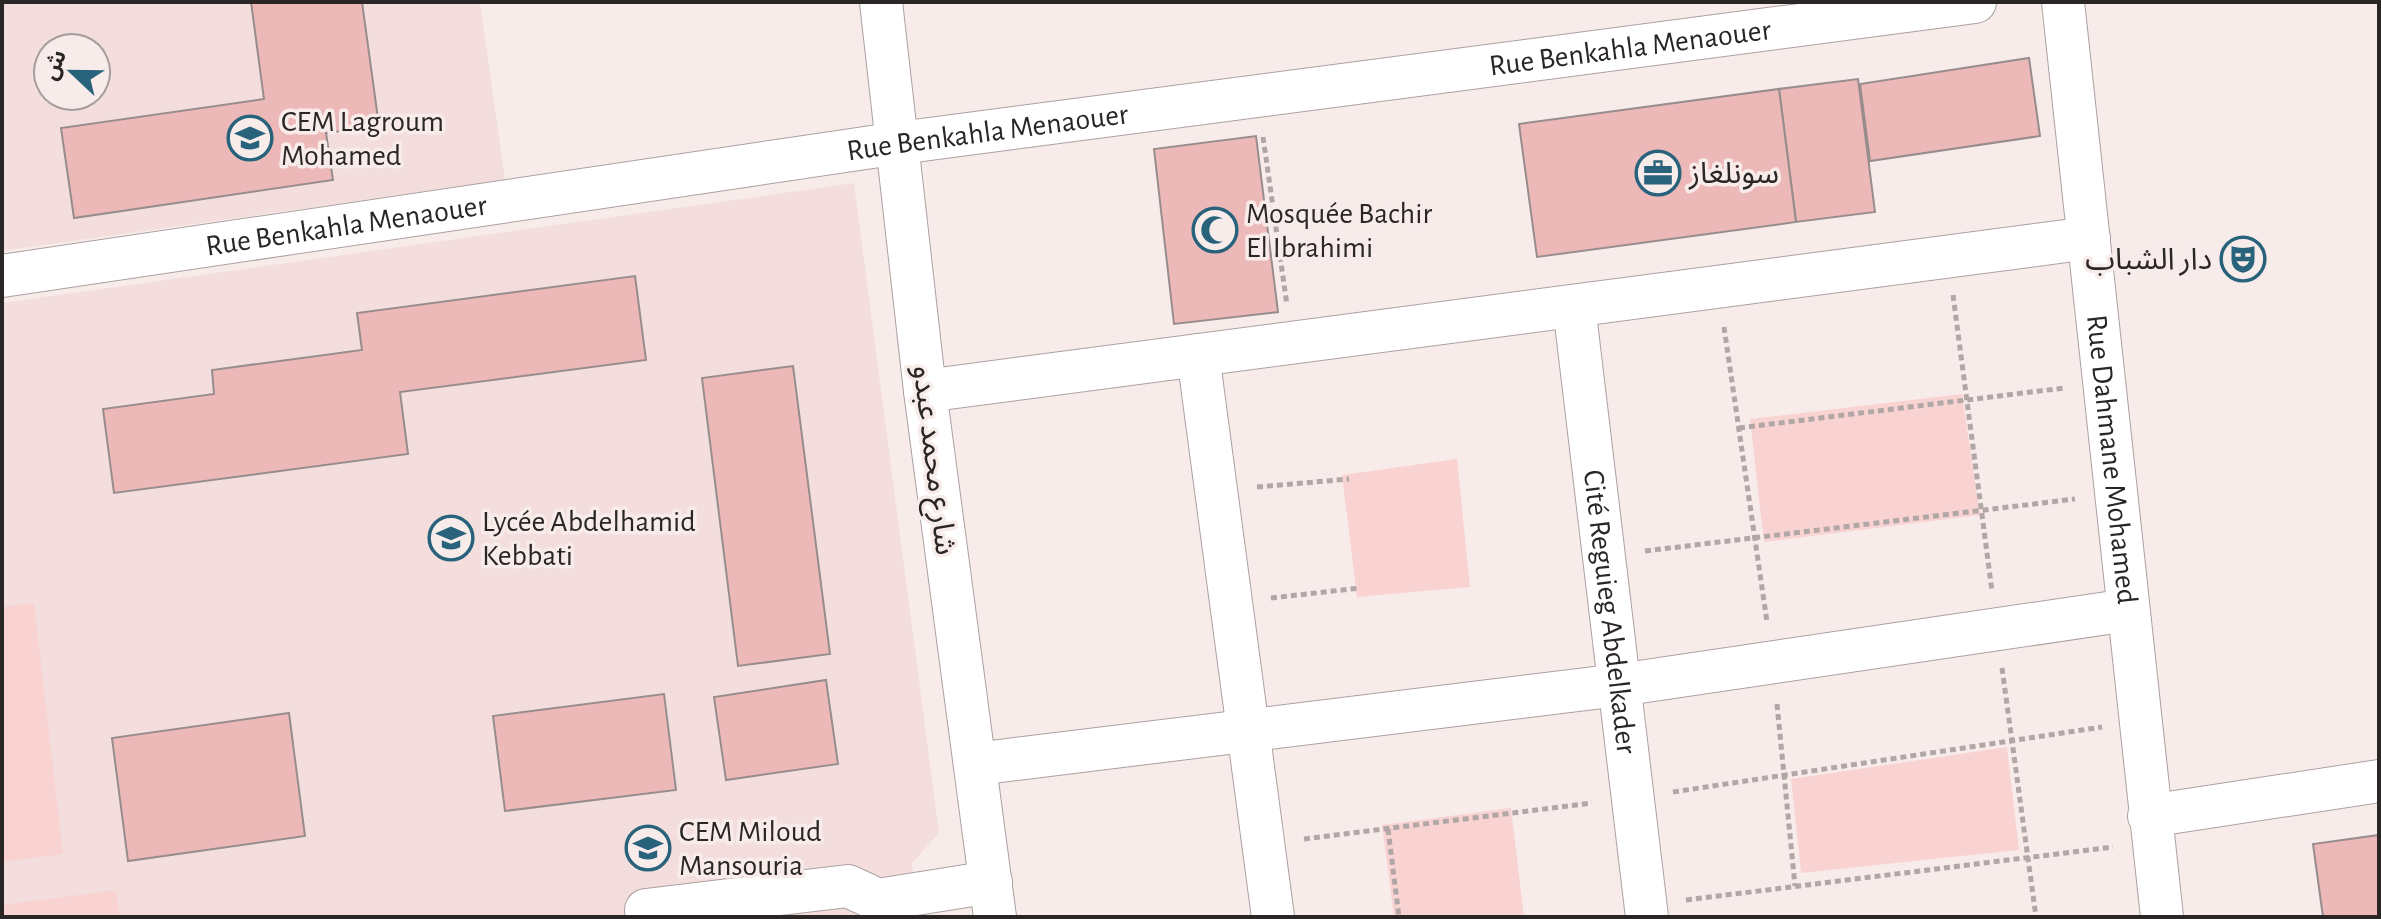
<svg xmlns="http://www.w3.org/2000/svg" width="2381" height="919" font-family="'Alegreya Sans','Noto Sans Arabic',sans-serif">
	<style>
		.built { fill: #f3dedd; fill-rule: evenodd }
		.garden { fill: #f8d3d2 }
		.building { fill: #edb9b8; stroke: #988d8d; stroke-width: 2 }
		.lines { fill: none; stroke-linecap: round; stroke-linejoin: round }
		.minor-casing { stroke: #aca1a0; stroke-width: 44 }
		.path { stroke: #b1a7a6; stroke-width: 5; stroke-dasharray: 6 4; stroke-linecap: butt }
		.minor { stroke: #fff; stroke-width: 42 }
		.labels { text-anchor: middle; stroke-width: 7; stroke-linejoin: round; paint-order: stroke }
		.street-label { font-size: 30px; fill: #2b2626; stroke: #f8eceb }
		.poi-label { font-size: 30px; fill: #2b2626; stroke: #f8eceb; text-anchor: start }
	</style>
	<rect width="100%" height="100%" fill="#f8eceb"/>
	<g class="built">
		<path d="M2,2H480L505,180L2,251ZM48,48H96V96H48Z"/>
		<path d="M854,183L939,833L912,863L916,909L928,917H2V303Z"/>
	</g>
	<g class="garden">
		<path d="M1962,394L1980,515L1764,542L1750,419Z"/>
		<path d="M1457,459L1470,587L1357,597L1342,475Z"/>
		<path d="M34,603L63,854L2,862V607Z"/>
		<path d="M2007,747L2019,850L1801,873L1791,779Z"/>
		<path d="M1511,808L1524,917H1394L1382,825Z"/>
		<path d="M116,890L120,917H2V905Z"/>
	</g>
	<g class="building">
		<path d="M251,2H362L379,126L326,133L333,180L74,218L61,128L264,99Z"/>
		<path d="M2029,58L2040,136L1870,161L1860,84Z"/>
		<path d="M1858,79L1875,212L1796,222L1779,89Z"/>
		<path d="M1779,89L1796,222L1537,257L1519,124Z"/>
		<path d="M1256,136L1278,312L1174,324L1154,149Z"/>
		<path d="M635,276L646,360L400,392L408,454L114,493L103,409L214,394L212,370L362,350L357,313Z"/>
		<path d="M793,366L830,654L738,666L702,378Z"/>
		<path d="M826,680L838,764L726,780L714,697Z"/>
		<path d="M664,694L676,790L505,811L493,716Z"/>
		<path d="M289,713L305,836L128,861L112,738Z"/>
		<path d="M2379,835V917H2323L2313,844Z"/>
	</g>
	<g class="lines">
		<g class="minor-casing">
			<g id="minor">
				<path d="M881,2L925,391L995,917"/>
				<path id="s1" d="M2063,2L2162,917"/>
				<path id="s2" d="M2,276L899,143L1975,2"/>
				<path id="s3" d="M1574,306L1647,917"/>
				<path d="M1198,355L1273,917"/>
				<path d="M925,391L2089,238"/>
				<path d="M975,764L1619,685L2128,610"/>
				<path d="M2149,816L2379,781"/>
				<path d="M647,917L646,910L848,886L878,900L991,882"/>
			</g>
		</g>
		<g class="path">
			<path d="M1263,137L1287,305"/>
			<path d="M1953,295L1992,591"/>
			<path d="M1724,327L1767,622"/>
			<path d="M1739,428L2064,388"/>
			<path d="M1257,487L1349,479"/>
			<path d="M1645,551L2075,499"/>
			<path d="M1271,598L1360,588"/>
			<path d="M2002,668L2036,917"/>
			<path d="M1777,704L1795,886"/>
			<path d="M1673,792L2102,727"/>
			<path d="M1388,829L1399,917"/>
			<path d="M1304,839L1592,803"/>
			<path d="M1686,900L2113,847"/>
		</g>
		<use href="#minor" class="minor"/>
	</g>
	<defs>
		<g id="school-ring" transform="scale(2.3)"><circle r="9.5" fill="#f8eceb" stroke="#29627b" stroke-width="1.5"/><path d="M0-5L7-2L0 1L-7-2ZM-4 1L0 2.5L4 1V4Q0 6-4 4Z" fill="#29627b"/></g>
		<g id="office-ring" transform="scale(2.3)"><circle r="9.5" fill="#f8eceb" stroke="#29627b" stroke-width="1.5"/><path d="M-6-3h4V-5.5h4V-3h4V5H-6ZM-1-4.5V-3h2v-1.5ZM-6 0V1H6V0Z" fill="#29627b"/></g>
		<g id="mosque-ring" transform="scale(2.3)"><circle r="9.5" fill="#f8eceb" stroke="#29627b" stroke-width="1.5"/><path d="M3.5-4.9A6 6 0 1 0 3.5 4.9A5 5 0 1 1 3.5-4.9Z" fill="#29627b"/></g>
		<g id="theatre-ring" transform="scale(2.3)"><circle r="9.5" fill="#f8eceb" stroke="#29627b" stroke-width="1.5"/><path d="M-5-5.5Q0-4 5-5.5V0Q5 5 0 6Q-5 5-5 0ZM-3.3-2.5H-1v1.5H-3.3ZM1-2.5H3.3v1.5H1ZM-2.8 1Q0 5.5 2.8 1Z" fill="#29627b"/></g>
	</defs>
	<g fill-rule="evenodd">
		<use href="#school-ring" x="250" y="138"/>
		<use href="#office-ring" x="1658" y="173"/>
		<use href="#mosque-ring" x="1215" y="230"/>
		<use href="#theatre-ring" x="2243" y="259"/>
		<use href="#school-ring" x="451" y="538"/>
		<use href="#school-ring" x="648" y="848"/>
	</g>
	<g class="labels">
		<g class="street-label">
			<text dy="10" stroke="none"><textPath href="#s2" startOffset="1644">Rue Benkahla Menaouer</textPath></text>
			<text dy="10" stroke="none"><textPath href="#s2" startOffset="996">Rue Benkahla Menaouer</textPath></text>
			<text dy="10" stroke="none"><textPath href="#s2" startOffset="348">Rue Benkahla Menaouer</textPath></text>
			<text transform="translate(935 460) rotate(83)" y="10">شارع محمد عبدو</text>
			<text dy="10" stroke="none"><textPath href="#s1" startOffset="460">Rue Dahmane Mohamed</textPath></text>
			<text dy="10" stroke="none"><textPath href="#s3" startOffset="308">Cité Reguieg Abdelkader</textPath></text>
		</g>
		<g class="poi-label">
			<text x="281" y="131">CEM Lagroum<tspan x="281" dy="34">Mohamed</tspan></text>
			<text x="1689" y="183">سونلغاز</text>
			<text x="1246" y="223">Mosquée Bachir<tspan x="1246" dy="34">El Ibrahimi</tspan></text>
			<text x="2212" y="269" text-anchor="end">دار الشباب</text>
			<text x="482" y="531">Lycée Abdelhamid<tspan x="482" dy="34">Kebbati</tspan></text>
			<text x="679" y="841">CEM Miloud<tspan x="679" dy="34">Mansouria</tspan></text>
		</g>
	</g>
	<rect width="2381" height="919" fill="none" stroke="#2b2626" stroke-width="8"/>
	<g transform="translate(72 72) rotate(292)"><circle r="38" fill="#f8eceb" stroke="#a69d9c" stroke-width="2"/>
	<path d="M0-6L14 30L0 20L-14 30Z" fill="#29627b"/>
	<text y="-12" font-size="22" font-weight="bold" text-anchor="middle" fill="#2b2626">ش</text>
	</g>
</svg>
